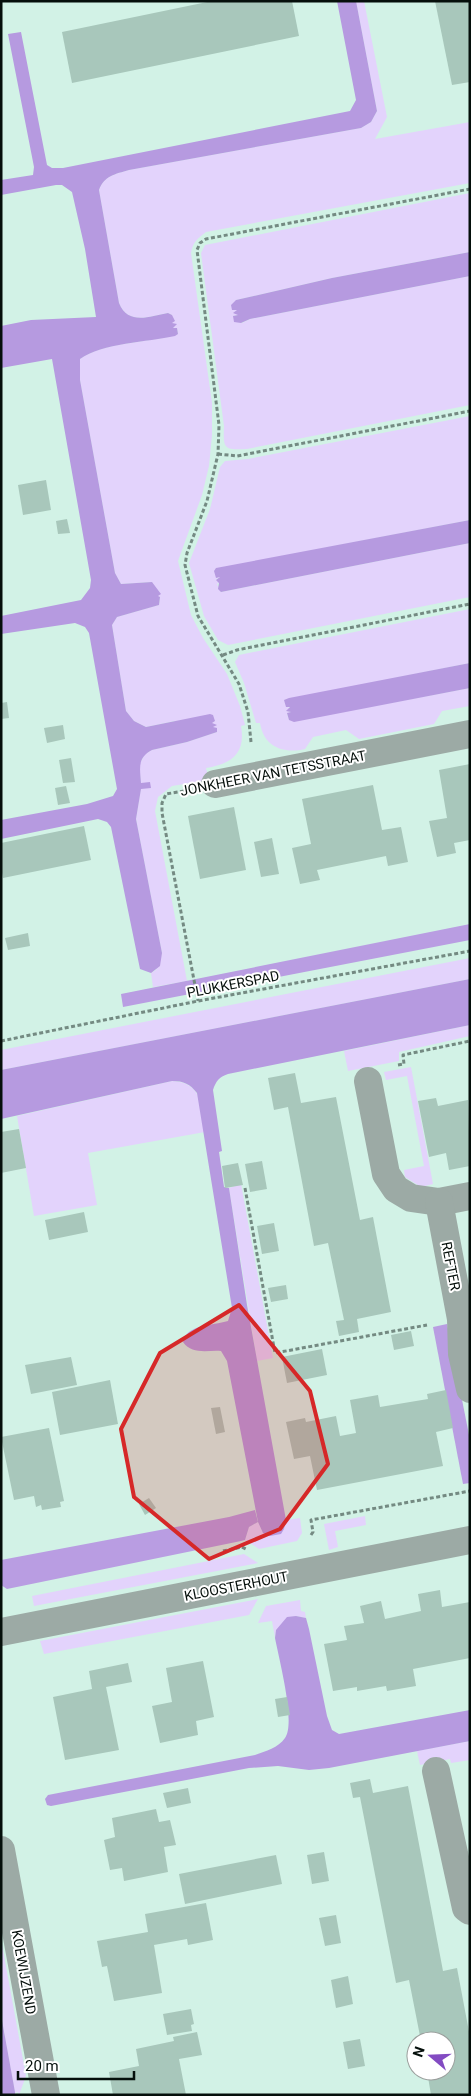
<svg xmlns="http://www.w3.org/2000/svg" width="471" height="2096" font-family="Roboto,sans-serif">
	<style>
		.green { fill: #e3d3fc }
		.forest { fill: #b99de2 }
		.water { fill: #b69ae0 }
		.building { fill: #a8c7bb }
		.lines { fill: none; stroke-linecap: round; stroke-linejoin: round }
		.path { stroke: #748a82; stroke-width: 3; stroke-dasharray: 4 2.5; stroke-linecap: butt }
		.minor { stroke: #9caaa5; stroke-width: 28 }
		.marked { fill: #d62828; fill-opacity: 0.2; stroke: #d62828; stroke-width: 4; stroke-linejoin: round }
		.labels { text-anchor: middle; stroke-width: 4; stroke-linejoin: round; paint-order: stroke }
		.street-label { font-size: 14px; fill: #050f0b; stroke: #fff }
	</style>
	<rect width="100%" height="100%" fill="#d2f2e6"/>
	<g class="green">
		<path d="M356,1H364L387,117L375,139L470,122V183L206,232C197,239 193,242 191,253L212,403V435L209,466L202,495L178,561L191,615L203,638L227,674L240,706L245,725L241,726C246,754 231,764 206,768L209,780L172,786L158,797L155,811L187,981L153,987L151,973L156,970L162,953L136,819L141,788H151L141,783L139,765L145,754L152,750L187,742L217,732L212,727V722L215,721H175L146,727L134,721L126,711L112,625L117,617L159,605L160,597H157L152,582L121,584L115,573L80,380V359C106,341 147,344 178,334L177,328H173L176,324H172V315L168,313C148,317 128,325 119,303L99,190C104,176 115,174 129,170L361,128L371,122L377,111Z"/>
		<path d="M470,193V252L332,278L236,300L238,315L233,316L242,323L250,319L470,276V405L247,449C224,450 223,449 224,426L201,253L205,245Z"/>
		<path d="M470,416V520L215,569L220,578L216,579L221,582L217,584L221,592L470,543V597L228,645L218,640L204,616L189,563L210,509L220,467L225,461L248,459Z"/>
		<path d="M470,609V663L285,700L291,712L287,714L289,719L294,721L470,688V706L442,711L434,724L359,739L346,730L313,737L305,749C283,754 264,747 260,723H256L244,683L235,662L239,655Z"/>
		<path d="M470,958V979L1,1070V1050Z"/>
		<path d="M470,1025V1036L399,1052V1061L348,1071L344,1051Z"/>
		<path d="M411,1067L433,1184L421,1187L405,1177L404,1170L424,1166L407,1076L386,1080L384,1072Z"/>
		<path d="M172,1081C203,1082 201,1107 205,1132L88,1153L97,1205L34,1216L17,1116Z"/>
		<path d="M241,1184L273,1358L257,1361L229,1188Z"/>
		<path d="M365,1516L366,1525L335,1531L338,1547L329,1550L324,1524Z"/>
		<path d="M300,1518L302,1533L297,1541L259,1549L245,1540L249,1527L258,1522L263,1533L284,1529L286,1520Z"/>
		<path d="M244,1554L258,1563L34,1606L32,1596Z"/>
		<path d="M258,1599L249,1615L44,1654L40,1641Z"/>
		<path d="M300,1600L301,1611L305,1612L306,1618L296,1616L276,1630L275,1638L272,1621L258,1623L266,1606Z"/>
		<path d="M470,1741V1760L451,1763L450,1759L420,1765L417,1751Z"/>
		<path d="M1,1939L26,2076L19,2095L18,2092L15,2093L1,2015Z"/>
	</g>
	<g class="forest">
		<path d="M470,924V940L123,1007L121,994Z"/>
		<path d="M447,1324L470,1440V1483L463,1484L433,1327Z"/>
		<path d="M255,1510L258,1522L249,1527L245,1540L241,1541L7,1589L1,1585V1560L229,1517Z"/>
	</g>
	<g class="water">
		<path d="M337,1H356L377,111L371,122L361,128L129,170C115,174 104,176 99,190L119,303C128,325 148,317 168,313L172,315L175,321L172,323L177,324L173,328H177L178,334L175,336C148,342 102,343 80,359V380L115,573L121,584L152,582L161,594L158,596L160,597L159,605L117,617L112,625L126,711L134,721L146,727L210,714L213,715L215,721L212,723L217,725L213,727L217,728V732L187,742L152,750C137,758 140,768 141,783L150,782L151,788L141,789L136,819L162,953L160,966L151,973L140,969L111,827L107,822L98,819L1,839V820L87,804L113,796L117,789L89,633L85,627L75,623L1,634V616L81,600L90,588L91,580L52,359L1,368V326L31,320L96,317L85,249L72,192L62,185H56L1,195V180L33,175L34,167L8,34L21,32L47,165L52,168H63L350,111L356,100Z"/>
		<path d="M470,252V276L250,319L241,323L234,322L233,316L238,315L233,313L237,310H232L231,305L236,300L332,278Z"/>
		<path d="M470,520V543L221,592L218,589L219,583L216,580L220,577L216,578L214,571L216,568Z"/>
		<path d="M470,663V688L294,722L289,720L287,713L291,712L286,711L290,707H286L284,700L289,698Z"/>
		<path d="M470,979V1025L228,1074C219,1077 216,1081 213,1090L222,1151L219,1152L224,1187L229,1188L247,1305L286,1520L284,1529L281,1534L270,1536L263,1533L258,1522L227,1361L221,1351C207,1350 192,1355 183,1342C187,1324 212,1326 228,1321L232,1308L197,1093C190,1084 184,1081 172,1081L1,1119V1070Z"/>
		<path d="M296,1616L306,1618L309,1629L327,1716L332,1730L339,1734L470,1710V1741L329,1768L309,1770L278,1766L249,1768L51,1806L47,1805L45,1799L48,1795L255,1755C266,1751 278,1748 285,1738C296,1723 279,1659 275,1638L276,1630L287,1617Z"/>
		<path d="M1,2015L15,2092V2095H1Z"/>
	</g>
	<g class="building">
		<path d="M212,1H292L299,36L72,83L62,32Z"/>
		<path d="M435,1H470V82L452,85Z"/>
		<path d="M46,480L51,510L23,515L18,485Z"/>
		<path d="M67,519L70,533L58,534L56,521Z"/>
		<path d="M7,702L9,718L1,719V703Z"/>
		<path d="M63,725L65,739L47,743L44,728Z"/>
		<path d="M71,758L75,782L63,783L59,760Z"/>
		<path d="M470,764V840L454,843L456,853L437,857L429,821L447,818L439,770Z"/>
		<path d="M373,785L382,830L401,827L408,862L388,866L386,856L317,870L320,880L300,884L292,848L311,844L302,799Z"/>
		<path d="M66,786L70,803L58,805L55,788Z"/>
		<path d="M234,807L246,870L200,879L188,816Z"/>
		<path d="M84,826L91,860L3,878L1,867V843Z"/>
		<path d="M272,838L279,874L261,877L254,842Z"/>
		<path d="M28,933L30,946L8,950L5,938Z"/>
		<path d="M295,1073L301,1103L336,1097L360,1220L373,1217L391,1312L357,1319L359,1332L339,1336L336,1321L344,1320L328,1243L314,1246L288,1107L274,1110L268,1078Z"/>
		<path d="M436,1098L438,1106L468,1100L470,1166L449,1170L446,1153L429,1157L418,1101Z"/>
		<path d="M19,1129L26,1168L1,1173V1132Z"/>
		<path d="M262,1161L267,1189L250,1192L245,1164Z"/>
		<path d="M238,1163L243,1185L225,1188L222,1166Z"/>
		<path d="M84,1212L88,1232L49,1240L45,1220Z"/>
		<path d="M274,1223L279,1251L262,1254L257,1226Z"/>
		<path d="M286,1285L288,1299L271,1302L268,1288Z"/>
		<path d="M411,1331L414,1346L394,1350L391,1335Z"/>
		<path d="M322,1349L327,1375L287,1383L282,1357Z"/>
		<path d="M71,1357L77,1385L31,1394L25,1365Z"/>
		<path d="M110,1380L118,1424L60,1435L52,1392Z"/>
		<path d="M446,1390L453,1428L436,1432L443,1466L317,1490L310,1456L294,1459L286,1422L305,1418L306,1422L336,1416L340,1436L356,1433L350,1400L378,1395L380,1407L428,1399L427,1394Z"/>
		<path d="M220,1407L225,1432L216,1434L211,1408Z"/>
		<path d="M49,1428L64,1501L60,1502L61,1507L42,1510L41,1505L36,1507L34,1496L14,1500L1,1437Z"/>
		<path d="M149,1498L156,1508L145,1515L139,1504Z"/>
		<path d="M440,1590L442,1607L470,1602V1658L413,1669L416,1686L387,1691L386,1686L357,1691V1687L333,1691L324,1644L347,1640L344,1626L364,1623L360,1606L381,1601L385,1619L421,1611L418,1594Z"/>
		<path d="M203,1661L214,1717L196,1721L198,1735L160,1743L152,1706L172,1702L166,1668Z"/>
		<path d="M128,1663L132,1682L106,1687L119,1750L65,1760L53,1697L92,1689L89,1671Z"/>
		<path d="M287,1697L290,1715L278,1717L275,1699Z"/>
		<path d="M370,1779L373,1793L408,1786L443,1971L457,1968L470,2037V2095H431L427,2071H446V2041H421L409,1980L396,1983L360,1797L353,1798L350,1783Z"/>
		<path d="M188,1788L191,1803L167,1808L163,1793Z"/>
		<path d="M156,1809L159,1822L170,1820L176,1845L164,1847L168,1872L124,1881L122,1868L110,1870L104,1840L115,1837L112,1818Z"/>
		<path d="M324,1852L329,1881L312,1884L307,1855Z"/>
		<path d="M276,1855L282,1884L185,1904L179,1874Z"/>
		<path d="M206,1903L213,1940L188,1945L187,1939L154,1945L162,1993L114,2001L107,1966L102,1967L97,1941L148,1932L145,1914Z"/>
		<path d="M336,1915L341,1943L325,1946L319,1918Z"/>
		<path d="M348,1976L353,2004L336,2008L331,1980Z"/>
		<path d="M191,2009L194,2024L191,2025L192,2031L167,2035L163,2014Z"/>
		<path d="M197,2032L202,2055L179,2059L186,2095H113L109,2072L139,2066L136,2049L174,2041L173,2037Z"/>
		<path d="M360,2039L365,2066L348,2069L343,2042Z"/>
	</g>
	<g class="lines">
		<g class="path">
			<path d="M218,454L237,456L470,411"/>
			<path d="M223,655L237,650L470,604"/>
			<path d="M251,742L248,712L239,684L198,616L185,565L187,553L207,501L218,454L219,425L197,250L200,243L206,239L470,189"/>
			<path d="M184,791L166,794L162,803V813L198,1001"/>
			<path d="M1,1041L198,1001L470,951"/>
			<path d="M398,1065L404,1064L403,1055L470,1041"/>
			<path d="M245,1188L275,1353L427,1325"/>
			<path d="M311,1535L313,1532L311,1520L470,1491"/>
			<path d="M223,1551L242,1547L246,1549"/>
		</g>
		<g class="minor">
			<path d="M215,784L470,734"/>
			<path d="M368,1081L386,1174L396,1189L411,1198L439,1202L470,1196"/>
			<path d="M439,1202L461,1319L462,1354L470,1389"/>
			<path d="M1,1632L470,1540"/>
			<path d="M436,1771L466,1908L470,1911"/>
			<path d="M1,1850L46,2095"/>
		</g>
	</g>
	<path class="marked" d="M239,1305L310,1391L328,1464L280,1529L209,1559L134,1497L121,1429L160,1353Z"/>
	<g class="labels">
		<g class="street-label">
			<text transform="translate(273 773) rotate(-11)" y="5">JONKHEER VAN TETSSTRAAT</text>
			<text transform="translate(233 984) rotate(-11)" y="5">PLUKKERSPAD</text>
			<text transform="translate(451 1266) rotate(79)" y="5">REFTER</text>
			<text transform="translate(236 1586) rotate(-11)" y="5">KLOOSTERHOUT</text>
			<text transform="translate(24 1972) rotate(80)" y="5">KOEWIJZEND</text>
		</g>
	</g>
	<rect width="471" height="2096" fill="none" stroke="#050f0b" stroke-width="5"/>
	<g transform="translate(431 2056) rotate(289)"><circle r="24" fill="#ffffff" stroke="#9b9f9d"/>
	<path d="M0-4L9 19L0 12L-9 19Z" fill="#834bc2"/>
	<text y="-8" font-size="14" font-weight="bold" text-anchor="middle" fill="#050f0b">N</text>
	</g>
	<path d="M18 2071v8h116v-8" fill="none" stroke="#050f0b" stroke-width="2.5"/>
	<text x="25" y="2071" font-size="15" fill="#050f0b" stroke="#ffffff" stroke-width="4" paint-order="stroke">20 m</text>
</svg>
